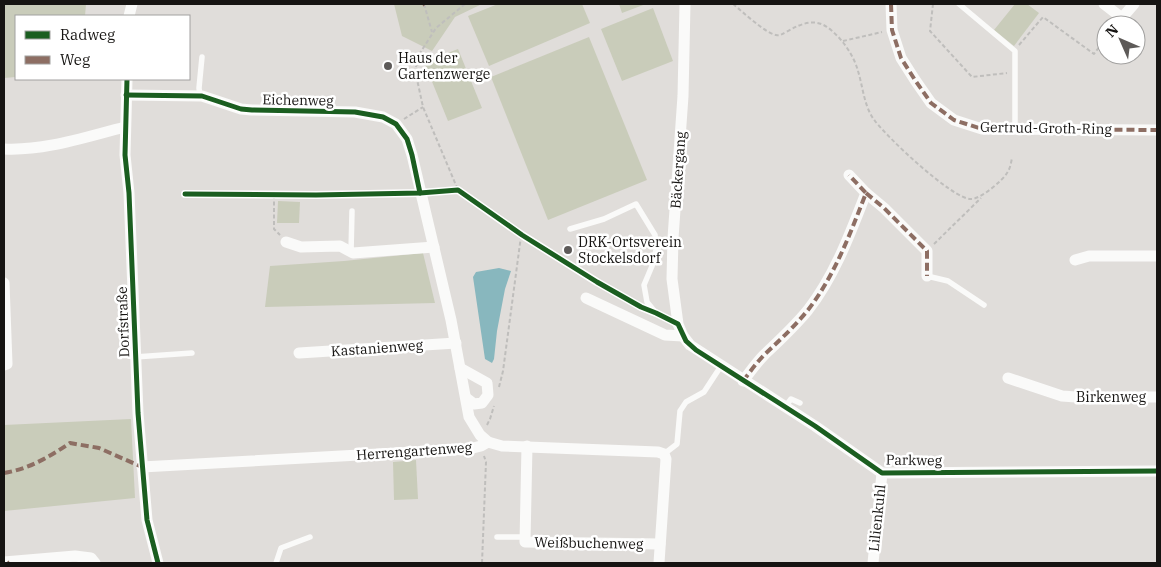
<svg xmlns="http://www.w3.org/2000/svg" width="1161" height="567" font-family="'IBM Plex Serif',serif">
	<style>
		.green { fill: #c9ccba }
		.water { fill: #88b7be }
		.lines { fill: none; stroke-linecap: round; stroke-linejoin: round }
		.path { stroke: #bfbebc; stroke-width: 2; stroke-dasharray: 4 2.5; stroke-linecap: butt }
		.service { stroke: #fafaf9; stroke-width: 5.5 }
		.minor { stroke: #fafaf9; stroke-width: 11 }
		.quiet { stroke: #8d6e63; stroke-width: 4; stroke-dasharray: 8 4; stroke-linecap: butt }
		.cycleway-casing { stroke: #fff; stroke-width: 8 }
		.cycleway { stroke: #1b5e20; stroke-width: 5 }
		.poi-dot { fill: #5d5a58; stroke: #fff; stroke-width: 2 }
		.labels { text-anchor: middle; stroke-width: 5; stroke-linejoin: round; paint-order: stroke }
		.poi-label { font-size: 14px; fill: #161412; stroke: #fff; text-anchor: start }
		.street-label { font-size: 14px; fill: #161412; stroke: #fff }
	</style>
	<rect width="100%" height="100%" fill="#e0ddda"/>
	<g class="green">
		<path d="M4,4H86L85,16H16V77L4,78Z"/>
		<path d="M394,4H482L455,17L432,51L402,36Z"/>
		<path d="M498,4H582L590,23L489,66L468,16Z"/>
		<path d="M619,4H646L622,13Z"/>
		<path d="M1015,4H1027L1039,13L1014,46L994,30Z"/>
		<path d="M653,8L673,61L622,81L601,29Z"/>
		<path d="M589,37L647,180L548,220L491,77Z"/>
		<path d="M458,49L482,108L448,121L424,62Z"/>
		<path d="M278,201L300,202L299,223H277Z"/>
		<path d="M423,253L435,303L265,307L270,266L344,261Z"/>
		<path d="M131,419L135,498L4,511V425Z"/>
		<path d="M416,460L418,499L394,500L393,462Z"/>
	</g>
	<path class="water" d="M499,268L511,271L505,289L497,331L494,359L492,363L485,359L473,277L476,272Z"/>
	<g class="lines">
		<g class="path">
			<path d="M424,4L432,32"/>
			<path d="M465,4L436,28L420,53L415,70L423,107L458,190L522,235L591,278"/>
			<path d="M733,4C743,12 765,33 776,35C780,36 782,34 786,32C802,23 816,17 831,30C843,40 854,56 858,71C863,87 864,107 875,121C888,138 952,199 971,199C981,199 1002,181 1007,173C1010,169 1011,163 1012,158"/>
			<path d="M933,4L930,31L972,77L1007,73"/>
			<path d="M843,41L882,32"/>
			<path d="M1019,45L1043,17L1094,54L1106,38"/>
			<path d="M404,119L423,107"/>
			<path d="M430,192L458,190"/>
			<path d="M274,195V229L280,235"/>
			<path d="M934,244L981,198"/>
			<path d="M499,387L503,371L521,236"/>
			<path d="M487,425L490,419L494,406"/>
			<path d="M482,563L486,462L484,456"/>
		</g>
		<g class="service">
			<path d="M959,4L1015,51V128"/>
			<path d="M200,96L199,88L202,57"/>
			<path d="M570,229L604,219L636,204L655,235L656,250L652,266L644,285L647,302L656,313L678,324"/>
			<path d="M351,252L352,211"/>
			<path d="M927,276L948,281L984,305"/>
			<path d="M597,282L641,307L654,312"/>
			<path d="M135,357L192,353"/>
			<path d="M785,407L791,399L800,403"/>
			<path d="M664,454L677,444L680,411L686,402L704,392L721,366"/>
			<path d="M497,537H525"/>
			<path d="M276,563L281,548L310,537"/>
		</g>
		<g class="minor">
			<path d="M685,4L683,96L673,238L672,279L678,324L683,336L690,345L815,426L882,473L1157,471"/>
			<path d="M891,4L892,30L901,58L915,80L931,103L954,120L982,129L1157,130"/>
			<path d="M1104,4L1122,18L1134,4"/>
			<path d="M129,16L132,4"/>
			<path d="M127,79L125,155L129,193L138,413L147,520L158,563"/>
			<path d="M126,95L202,96L241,109L252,110L355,112L383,117L396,124L407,139L412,155L451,320L469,417L480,435L488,442"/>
			<path d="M4,149C45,151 85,137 125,127"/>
			<path d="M866,193L884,208L927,251V276"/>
			<path d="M286,242L301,247L340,246L353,253L434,247"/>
			<path d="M1075,260L1089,256H1157"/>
			<path d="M4,283L7,364L4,365"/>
			<path d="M586,298L665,335L683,336"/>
			<path d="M299,353L456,343"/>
			<path d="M460,368L487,383L488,395L482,403L474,404L466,398"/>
			<path d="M1008,378L1062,396L1076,397H1157"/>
			<path d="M743,381C750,372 757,362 765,354C780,340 795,326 808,310C835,275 850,234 866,193L849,175"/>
			<path d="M527,446L525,542L660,544"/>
			<path d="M142,467L469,449L481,446L488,442L502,446L658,452L664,454L666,459L659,563"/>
			<path d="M4,562L75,556L91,558L95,563"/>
			<path d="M873,563L882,473"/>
		</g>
		<g class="quiet">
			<path d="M424,4L425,5"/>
			<path d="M891,4L892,30L901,58L915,80L931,103L954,120L982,129L1157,130"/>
			<path d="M866,193L884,208L927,251V276"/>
			<path d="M743,381C750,372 757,362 765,354C780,340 795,326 808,310C835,275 850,234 866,193L849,175"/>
			<path d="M4,473C29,469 49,457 70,443L99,448L142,467"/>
			<path d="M7,562L8,563"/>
		</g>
		<g class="cycleway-casing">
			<g id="cycleway">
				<path d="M127,79L125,155L129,193L138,413L147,520L158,563"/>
				<path d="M126,95L202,96L241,109L252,110L355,112L383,117L396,124L407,139L412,155L420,193"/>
				<path d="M185,194L316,195L420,193L458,190L522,235L597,282L641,307L656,313L678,324L686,341L696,350L815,426L882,473L1157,471"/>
			</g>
		</g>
		<use href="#cycleway" class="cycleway"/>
	</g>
	<g class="poi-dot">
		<circle cx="388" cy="66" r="5"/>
		<circle cx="568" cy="250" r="5"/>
	</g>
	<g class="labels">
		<g class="poi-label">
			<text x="398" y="63">Haus der<tspan x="398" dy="16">Gartenzwerge</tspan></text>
			<text x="578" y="247">DRK-Ortsverein<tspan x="578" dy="16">Stockelsdorf</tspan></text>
		</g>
		<g class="street-label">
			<text transform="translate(298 100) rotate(1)" y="5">Eichenweg</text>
			<text transform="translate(1046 128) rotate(1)" y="5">Gertrud-Groth-Ring</text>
			<text transform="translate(678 170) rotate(-86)" y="5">Bäckergang</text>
			<text transform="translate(123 322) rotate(-92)" y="5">Dorfstraße</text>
			<text transform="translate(377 348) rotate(-4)" y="5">Kastanienweg</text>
			<text x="1111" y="402">Birkenweg</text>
			<text transform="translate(414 451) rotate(-4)" y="5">Herrengartenweg</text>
			<text transform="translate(914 460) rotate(1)" y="5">Parkweg</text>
			<text transform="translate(877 518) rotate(-84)" y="5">Lilienkuhl</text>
			<text transform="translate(589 543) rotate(1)" y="5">Weißbuchenweg</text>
		</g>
	</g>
	<rect width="1161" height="567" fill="none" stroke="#161412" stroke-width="10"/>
	<rect x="15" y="15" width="175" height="65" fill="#ffffff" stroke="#a2a1a0"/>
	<rect x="25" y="31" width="25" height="8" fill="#1b5e20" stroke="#a2a1a0"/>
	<text x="60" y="40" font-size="15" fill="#161412">Radweg</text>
	<rect x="25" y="56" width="25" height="8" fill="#8d6e63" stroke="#a2a1a0"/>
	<text x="60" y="65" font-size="15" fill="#161412">Weg</text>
	<g transform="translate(1121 40) rotate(315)"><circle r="24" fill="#ffffff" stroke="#a2a1a0"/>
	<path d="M0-4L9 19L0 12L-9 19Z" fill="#5d5a58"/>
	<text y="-8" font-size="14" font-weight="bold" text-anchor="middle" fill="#161412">N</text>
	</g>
</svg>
